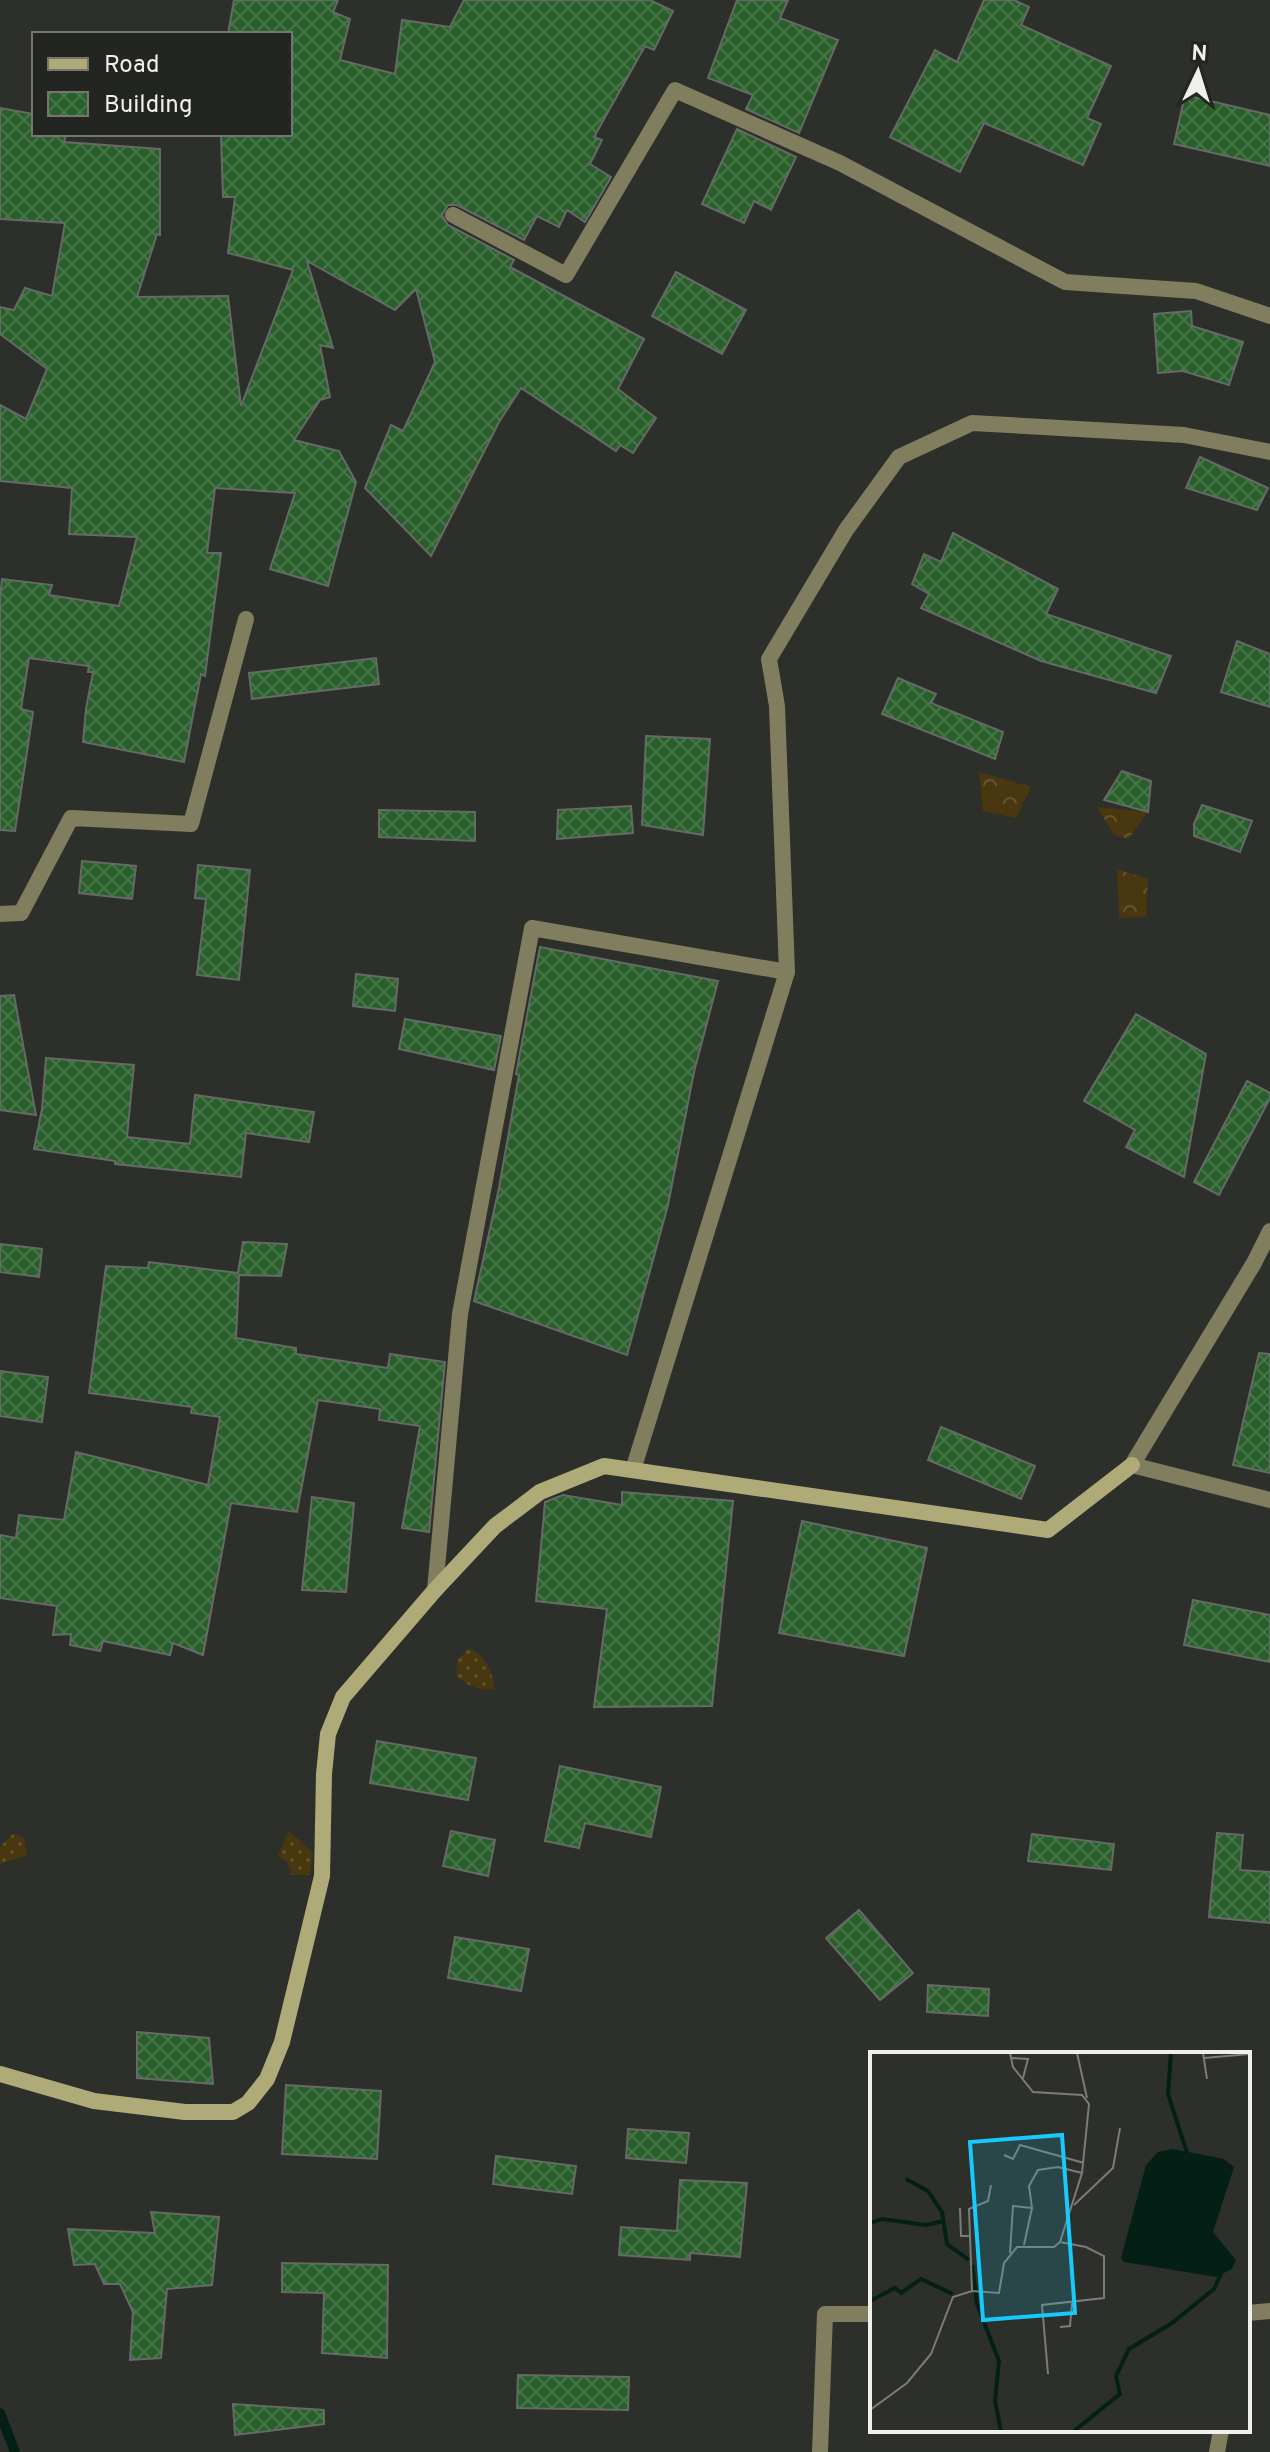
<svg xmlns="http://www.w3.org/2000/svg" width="1270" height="2452" font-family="Overpass,sans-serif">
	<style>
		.grass { fill: url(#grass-dots) }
		.forest { fill: url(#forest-crowns) }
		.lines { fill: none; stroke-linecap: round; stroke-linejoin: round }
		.stream { stroke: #041f15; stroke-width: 10 }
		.building { fill: url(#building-cross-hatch); stroke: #666a66; stroke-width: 2 }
		.street { stroke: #807e5f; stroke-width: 16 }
		.secondary { stroke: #afab79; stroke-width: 16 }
		.inset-river { fill: none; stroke: #041f15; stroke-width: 4 }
		.inset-road { fill: none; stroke: #7b7c79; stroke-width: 2 }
		.view { fill: #17cafb; fill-opacity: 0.15; stroke: #17cafb; stroke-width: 4 }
		.inset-edge { fill: none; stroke: #eff0ee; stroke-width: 4 }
	</style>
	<defs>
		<pattern id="grass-dots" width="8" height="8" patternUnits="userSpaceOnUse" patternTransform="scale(2)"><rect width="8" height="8" fill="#49380f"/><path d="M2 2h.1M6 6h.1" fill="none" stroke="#645532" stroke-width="1.8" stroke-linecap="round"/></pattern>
		<pattern id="forest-crowns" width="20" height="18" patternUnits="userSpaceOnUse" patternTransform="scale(2)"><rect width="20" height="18" fill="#49380f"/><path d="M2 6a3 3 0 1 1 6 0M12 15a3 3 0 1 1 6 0" fill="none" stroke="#645532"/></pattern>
		<pattern id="building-cross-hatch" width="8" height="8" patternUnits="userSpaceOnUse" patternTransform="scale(2)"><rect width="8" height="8" fill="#295f2b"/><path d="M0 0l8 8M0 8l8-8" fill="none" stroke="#48764a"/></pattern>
	</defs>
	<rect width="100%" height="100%" fill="#2d2f2b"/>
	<g class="grass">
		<path d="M469,1648C487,1658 491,1669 495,1689C478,1691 469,1686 456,1676L457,1661Z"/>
		<path d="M289,1831L313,1853L309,1875H292L287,1862L278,1856Z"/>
		<path d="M14,1833L24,1839L27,1855L0,1864V1847Z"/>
	</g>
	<g class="forest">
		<path d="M979,772L1031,787L1016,818L983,811Z"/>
		<path d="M1097,807L1148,812L1128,839L1114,835Z"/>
		<path d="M1117,869L1148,879L1146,917L1119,918Z"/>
	</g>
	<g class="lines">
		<path class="stream" d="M0,2413L15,2452"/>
	</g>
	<g class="building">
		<path d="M234,0H338L333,12L350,19L340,60L395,74L402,20L450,27L464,0H650L673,11L654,50L645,46L594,137L602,140L590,164L611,177L585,222L567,210L559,227L537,216L524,240L457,205H448L442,215L448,225L514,260L510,267L644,339L618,389L656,418L633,453L620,445L616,451L521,388L499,422L431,556L365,488L391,425L403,431L435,362L416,289L395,310L307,261L333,348L320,345L330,397L320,400L294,440L339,451L356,482L328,586L270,569L295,493L215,488L207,553H221L205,676L201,674L184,762L83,742L86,709L93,672H88L89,666L29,658L21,709L33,712L15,831L0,830V597L2,579L52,585L49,595L119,606L137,537L69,534L72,488L0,481V405L26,419L47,369L0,334V307L14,310L25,288L52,296L65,223L0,219V108L34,114V134H66L64,142L160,149V235L157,234L137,297L228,296L241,406L293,270L228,253L235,197H223L221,136L290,134V34H228Z"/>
		<path d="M737,0H788L780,18L838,40L799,133L746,109L753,95L708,78Z"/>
		<path d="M984,0H1014L1029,7L1021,25L1111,66L1087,118L1101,124L1083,165L984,123L960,172L890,137L935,50L957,62Z"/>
		<path d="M1185,95L1270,115V166L1174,144Z"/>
		<path d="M737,129L796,157L771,210L754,201L744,223L702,204Z"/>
		<path d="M676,272L746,310L722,354L652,316Z"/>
		<path d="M1191,311L1192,326L1243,342L1229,385L1183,371L1158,373L1154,314Z"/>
		<path d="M1200,457L1268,488L1257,510L1186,488Z"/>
		<path d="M953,533L1058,589L1046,614L1171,656L1156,693L1041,661L921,608L929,594L912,584L924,554L941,562Z"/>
		<path d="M1237,641L1270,654V707L1221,692Z"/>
		<path d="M376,658L379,684L252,699L249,673Z"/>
		<path d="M898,678L936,694L931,703L1003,732L995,759L882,714Z"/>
		<path d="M646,736L710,739L703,835L642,825Z"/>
		<path d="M1122,771L1151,781L1148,812L1104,800Z"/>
		<path d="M1202,805L1252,821L1240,852L1194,836V824Z"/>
		<path d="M631,806L633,833L557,839L558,810Z"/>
		<path d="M379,810L475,812V841L379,837Z"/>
		<path d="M82,861L136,866L132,899L79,893Z"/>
		<path d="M198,865L250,870L239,980L197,975L206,899L195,898Z"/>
		<path d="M540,947L718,981L694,1072L668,1205L627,1355L474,1301L499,1188L519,1075L516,1074Z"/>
		<path d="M356,974L398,979L395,1011L353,1006Z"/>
		<path d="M14,995L36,1115L0,1110V996Z"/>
		<path d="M1136,1014L1206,1054L1184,1177L1126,1147L1135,1130L1084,1101Z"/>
		<path d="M405,1019L501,1036L494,1070L399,1049Z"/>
		<path d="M46,1058L134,1065L127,1137L190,1144L195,1095L314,1112L309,1142L246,1133L241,1177L115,1164V1161L34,1149L42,1109Z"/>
		<path d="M1247,1081L1270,1093V1098L1219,1195L1194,1182Z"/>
		<path d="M243,1242L287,1244L281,1276L239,1275L236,1338L296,1348V1354L388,1368L390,1354L445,1362L429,1532L402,1528L420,1426L379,1420L380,1409L318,1400L297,1512L231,1503L203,1655L173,1643L170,1655L103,1641L100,1651L70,1645L71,1634L53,1635L57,1606L0,1598V1535L16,1538L19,1515L64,1520L76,1452L208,1485L220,1417L191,1413L192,1407L89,1393L106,1266L148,1268L149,1262L238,1273Z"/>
		<path d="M0,1244L42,1249L39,1277L0,1272Z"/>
		<path d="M1259,1353L1270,1354V1473L1233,1465Z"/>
		<path d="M0,1371L48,1377L42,1422L0,1416Z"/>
		<path d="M941,1427L1035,1466L1021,1499L928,1460Z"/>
		<path d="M622,1492L733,1501L712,1706L594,1707L607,1609L536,1601L545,1502L563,1495L622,1505Z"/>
		<path d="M312,1497L354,1503L346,1592L302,1590Z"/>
		<path d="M802,1521L927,1548L904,1656L779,1633Z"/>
		<path d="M1193,1600L1270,1615V1662L1184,1645Z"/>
		<path d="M377,1741L476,1758L468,1800L370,1783Z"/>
		<path d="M560,1766L661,1787L651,1837L585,1823L579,1848L545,1841Z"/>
		<path d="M451,1831L495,1840L488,1876L443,1866Z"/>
		<path d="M1217,1833L1243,1835L1240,1870L1270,1872V1923L1209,1917Z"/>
		<path d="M1032,1834L1114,1844L1111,1870L1028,1861Z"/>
		<path d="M859,1910L913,1973L880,2000L826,1938Z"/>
		<path d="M455,1937L529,1949L521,1991L448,1978Z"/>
		<path d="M928,1985L989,1989L988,2016L927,2012Z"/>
		<path d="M137,2032L209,2038L213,2084L137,2078Z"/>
		<path d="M286,2085L381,2091L377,2159L282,2154Z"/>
		<path d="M628,2129L689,2133L686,2163L626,2158Z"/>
		<path d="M496,2156L576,2166L572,2194L493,2184Z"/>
		<path d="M680,2180L747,2183L740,2257L690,2253V2260L619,2255L621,2227L677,2231Z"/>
		<path d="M151,2212L219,2217L212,2285L167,2289L161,2358L130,2360L133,2312L120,2284H104L95,2264L74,2265L68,2229L155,2233Z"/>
		<path d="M282,2263L388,2265L387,2358L322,2353L324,2293L282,2292Z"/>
		<path d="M518,2375L629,2377L628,2410L517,2408Z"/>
		<path d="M233,2404L324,2410V2424L235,2435Z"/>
	</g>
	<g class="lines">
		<g class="street">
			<path d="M453,215L566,275L675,90L840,163L1065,282L1196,291L1270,316"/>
			<path d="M0,914L21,913L71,818L191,824L246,619"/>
			<path d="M1270,1231L1254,1263L1132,1465L1270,1500"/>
			<path d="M633,1470L787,972L777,706L769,659L846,530L899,457L972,423L1184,435L1270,452"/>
			<path d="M435,1590L460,1314L532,928L787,972"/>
			<path d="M1248,2313L1270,2311"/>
			<path d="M820,2452L825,2314H872"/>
			<path d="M1217,2452L1221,2430"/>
		</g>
		<path class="secondary" d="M0,2074L94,2101L185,2112H233L248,2103L267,2079L282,2042L322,1876L324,1774L328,1734L343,1697L435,1590L495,1526L540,1492L604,1466L1048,1530L1132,1465"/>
	</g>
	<g transform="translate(870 2052)">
		<rect width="380" height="380" fill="#2d2f2b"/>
		<path d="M303,97L354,107L364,115L343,180L366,208L362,217L346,225L254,210L251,206L276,113L288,100Z" fill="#041f15"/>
		<path class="inset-river" d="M301,1L298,42L317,101M36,127L58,139L72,160L77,192L99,208M0,171L12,167L56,173L74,169M102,213L107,252L129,309L125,349L131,379M0,249L25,236L31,241L51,227L83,242M204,379L250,342L246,324L259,297L302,271L344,237L351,222"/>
		<path class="inset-road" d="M140,1L143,15L163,40L212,43L219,52L212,121L190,190M207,1L217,46M333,1L337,27M142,6L158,7L153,26M334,6L380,2M134,103L143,107L150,93L214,111M204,153L243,116L250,76M90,156L91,184H99M154,193L162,156L159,134L168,118L188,115L212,121M140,201L143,154L162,156M102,239L99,157L118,149L121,133M190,275L200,274L202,251M0,358L37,331L61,302L83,245L102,239L129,241L134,211L147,195H184L190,190L216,195L234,204V246L172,253L178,322"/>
		<path class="view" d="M192,83L205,261L113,268L100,90Z"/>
		<rect width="380" height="380" class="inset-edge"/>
	</g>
	<rect x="32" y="32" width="260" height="104" fill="#232521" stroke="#757673" stroke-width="2"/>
	<rect x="48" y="58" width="40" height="12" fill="#afab79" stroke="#757673" stroke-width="2"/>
	<text x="104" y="72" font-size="24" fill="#eff0ee">Road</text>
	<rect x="48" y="92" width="40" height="24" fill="url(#building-cross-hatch)" stroke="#757673" stroke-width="2"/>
	<text x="104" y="112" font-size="24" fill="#eff0ee">Building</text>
	<g transform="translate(1198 72) rotate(4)" stroke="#232521" stroke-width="6" paint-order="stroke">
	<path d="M0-6L14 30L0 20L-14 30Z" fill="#eff0ee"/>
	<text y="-12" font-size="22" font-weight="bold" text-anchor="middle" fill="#eff0ee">N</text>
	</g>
</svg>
